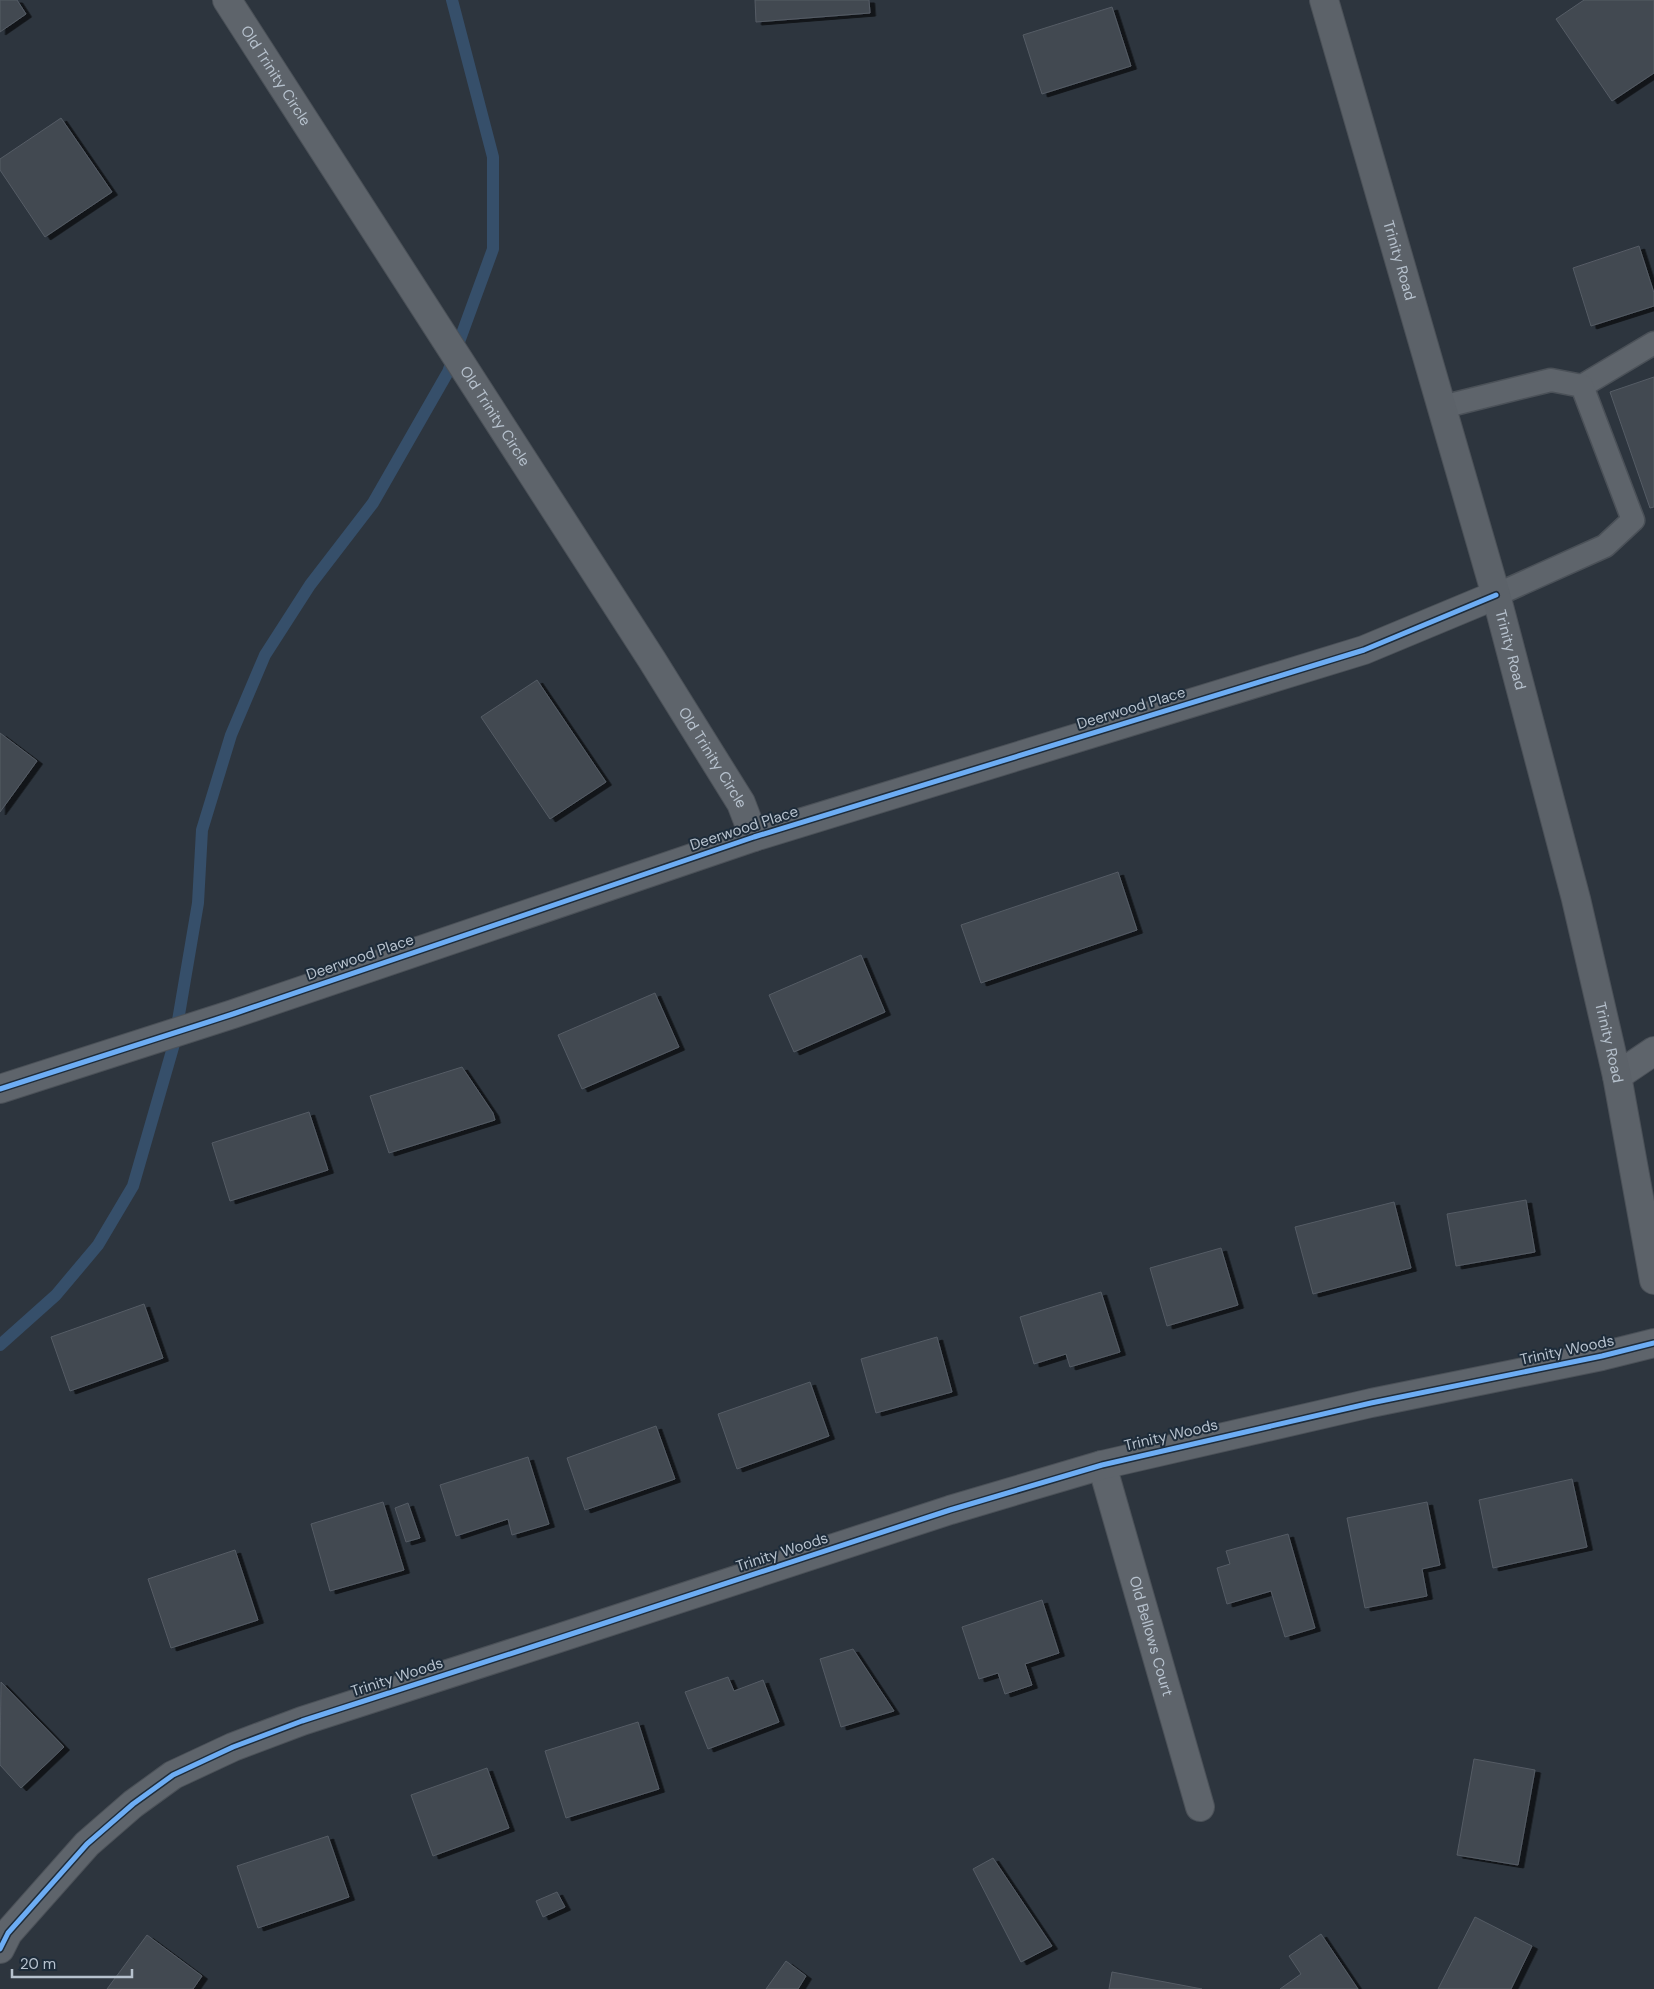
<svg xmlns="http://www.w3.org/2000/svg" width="1654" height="1989" font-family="'DM Sans',sans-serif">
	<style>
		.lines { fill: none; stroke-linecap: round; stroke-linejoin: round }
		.stream { stroke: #364f6a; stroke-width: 12 }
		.building { fill: #424951; stroke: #555c65; filter: url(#shadow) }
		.lane-casing { stroke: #4b5158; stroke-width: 25 }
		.street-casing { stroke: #4b5158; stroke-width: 30 }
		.secondary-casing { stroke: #4b5158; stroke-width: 30 }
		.lane { stroke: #5e646b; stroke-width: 22 }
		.street { stroke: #5e646b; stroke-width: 28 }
		.secondary { stroke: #5c6269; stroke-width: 28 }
		.cycleway-casing { stroke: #1e2c3a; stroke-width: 8 }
		.cycleway { stroke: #6dadf4; stroke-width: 5 }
		.labels { text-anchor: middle; stroke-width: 4; stroke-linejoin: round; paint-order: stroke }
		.street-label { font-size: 15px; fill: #b7c2ce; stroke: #1e2c3a }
	</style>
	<defs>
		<filter id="shadow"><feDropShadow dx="5.5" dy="3" stdDeviation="0" flood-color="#0009"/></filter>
	</defs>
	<rect width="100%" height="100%" fill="#2d353e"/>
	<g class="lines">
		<path class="stream" d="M0,1345L56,1295L98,1245L133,1186L174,1044L198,903L202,830L231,735L265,655L310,585L373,503L448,372L493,249V157L452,0"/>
	</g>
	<g class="building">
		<path d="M0,0H17L26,14L0,32Z"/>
		<path d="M755,0H869L870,13L756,22Z"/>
		<path d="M1584,0H1654V73L1612,101L1556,19Z"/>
		<path d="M1112,7L1131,66L1042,94L1023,35Z"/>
		<path d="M61,118L112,192L45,237L0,170V159Z"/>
		<path d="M1639,246L1654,293V306L1591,326L1573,268Z"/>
		<path d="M1654,377V507L1650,508L1610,392Z"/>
		<path d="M537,680L606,782L550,819L481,717Z"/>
		<path d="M0,733L37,761L0,812Z"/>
		<path d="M1118,872L1137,930L981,983L961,925Z"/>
		<path d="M861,955L885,1012L794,1052L769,995Z"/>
		<path d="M655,993L679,1047L582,1089L558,1035Z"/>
		<path d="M462,1067L493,1113L495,1120L389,1153L370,1096Z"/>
		<path d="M309,1112L328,1170L230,1201L212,1143Z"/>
		<path d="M1526,1200L1535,1252L1456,1266L1447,1214Z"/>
		<path d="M1394,1202L1411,1268L1313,1294L1295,1227Z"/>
		<path d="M1221,1248L1238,1305L1167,1326L1150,1268Z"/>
		<path d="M1101,1292L1120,1352L1070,1367L1066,1354L1034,1364L1020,1317Z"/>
		<path d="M144,1304L163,1358L70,1391L51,1337Z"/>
		<path d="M937,1337L952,1392L876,1413L861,1359Z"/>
		<path d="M810,1382L829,1436L737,1469L718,1414Z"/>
		<path d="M656,1426L675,1479L585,1510L567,1458Z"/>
		<path d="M528,1457L549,1524L512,1535L508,1519L456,1536L440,1485Z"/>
		<path d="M1572,1479L1587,1547L1493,1568L1479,1500Z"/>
		<path d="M383,1502L404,1570L330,1591L311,1524Z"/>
		<path d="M1427,1502L1440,1565L1422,1569L1427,1596L1365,1608L1347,1518Z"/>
		<path d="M408,1503L420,1538L406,1542L395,1508Z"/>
		<path d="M1288,1534L1315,1628L1285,1637L1271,1591L1227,1604L1217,1568L1230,1564L1226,1551Z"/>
		<path d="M235,1550L258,1620L171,1648L148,1579Z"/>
		<path d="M1042,1600L1059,1653L1025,1664L1032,1685L1005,1694L998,1673L979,1679L962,1627Z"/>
		<path d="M853,1649L894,1711L841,1727L820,1659Z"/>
		<path d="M728,1677L734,1691L763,1680L779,1722L708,1749L685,1692Z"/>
		<path d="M1,1682L64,1747L21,1788L0,1765Z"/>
		<path d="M638,1722L659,1789L566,1818L545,1751Z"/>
		<path d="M1474,1759L1535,1770L1518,1865L1457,1855Z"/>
		<path d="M487,1768L509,1828L433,1856L411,1795Z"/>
		<path d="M328,1836L349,1897L258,1928L237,1866Z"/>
		<path d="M993,1858L1052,1946L1021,1962L973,1869Z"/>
		<path d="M557,1892L565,1907L543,1917L536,1901Z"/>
		<path d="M1475,1917L1532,1946L1511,1989H1438Z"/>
		<path d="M1321,1934L1358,1989H1280L1301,1974L1289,1956Z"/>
		<path d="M147,1935L202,1976L193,1989H107Z"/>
		<path d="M786,1961L806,1976L798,1989H766Z"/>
		<path d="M1112,1972L1202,1989H1109Z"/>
	</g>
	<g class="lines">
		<g class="lane-casing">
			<g id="lane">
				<path d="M1582,386L1654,343"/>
				<path d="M1442,407L1551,380L1582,386L1633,520L1605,546L1496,595"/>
			</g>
		</g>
		<g class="street-casing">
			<g id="street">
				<path id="s1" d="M227,0L652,660L741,803L754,837"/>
				<path d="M1617,1076L1654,1051"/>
				<path d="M0,1089L233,1014L754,837L1364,650L1496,595"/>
				<path id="s2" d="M1102,1465L1200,1807"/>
				<path d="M0,1949L8,1933L87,1844L133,1804L173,1775L233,1747L302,1721L553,1640L950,1510L1102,1465L1371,1403L1602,1356L1654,1343"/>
			</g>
		</g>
		<g class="secondary-casing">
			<g id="secondary">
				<path id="s3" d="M1324,0L1496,595L1576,899L1617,1076L1654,1280"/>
			</g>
		</g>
		<use href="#lane" class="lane"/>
		<use href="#street" class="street"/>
		<use href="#secondary" class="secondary"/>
		<g class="cycleway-casing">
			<g id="cycleway">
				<path d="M0,1089L233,1014L754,837L1364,650L1496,595"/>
				<path d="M0,1949L8,1933L87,1844L133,1804L173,1775L233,1747L302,1721L553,1640L950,1510L1102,1465L1371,1403L1602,1356L1654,1343"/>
			</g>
		</g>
		<use href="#cycleway" class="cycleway"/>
	</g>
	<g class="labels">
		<g class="street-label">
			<text dy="5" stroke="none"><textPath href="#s1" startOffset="90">Old Trinity Circle</textPath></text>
			<text dy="5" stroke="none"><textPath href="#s3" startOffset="271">Trinity Road</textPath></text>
			<text dy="5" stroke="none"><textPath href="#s1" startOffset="495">Old Trinity Circle</textPath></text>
			<text dy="5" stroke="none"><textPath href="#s3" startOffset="676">Trinity Road</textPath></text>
			<text transform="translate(1131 708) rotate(-17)" y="5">Deerwood Place</text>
			<text dy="5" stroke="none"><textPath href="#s1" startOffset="900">Old Trinity Circle</textPath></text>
			<text transform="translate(744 828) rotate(-18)" y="5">Deerwood Place</text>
			<text transform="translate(360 957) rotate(-19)" y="5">Deerwood Place</text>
			<text dy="5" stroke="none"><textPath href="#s3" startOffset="1081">Trinity Road</textPath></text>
			<text transform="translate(1567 1350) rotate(-12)" y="5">Trinity Woods</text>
			<text transform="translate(1171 1435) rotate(-13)" y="5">Trinity Woods</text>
			<text transform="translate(782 1552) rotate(-18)" y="5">Trinity Woods</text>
			<text dy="5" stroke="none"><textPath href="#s2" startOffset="178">Old Bellows Court</textPath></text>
			<text transform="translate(397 1677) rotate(-18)" y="5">Trinity Woods</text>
		</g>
	</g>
	<path d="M12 1969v8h120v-8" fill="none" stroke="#b7c2ce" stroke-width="2.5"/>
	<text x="20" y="1969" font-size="15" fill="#b7c2ce" stroke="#1e2c3a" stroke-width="4" paint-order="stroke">20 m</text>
</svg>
